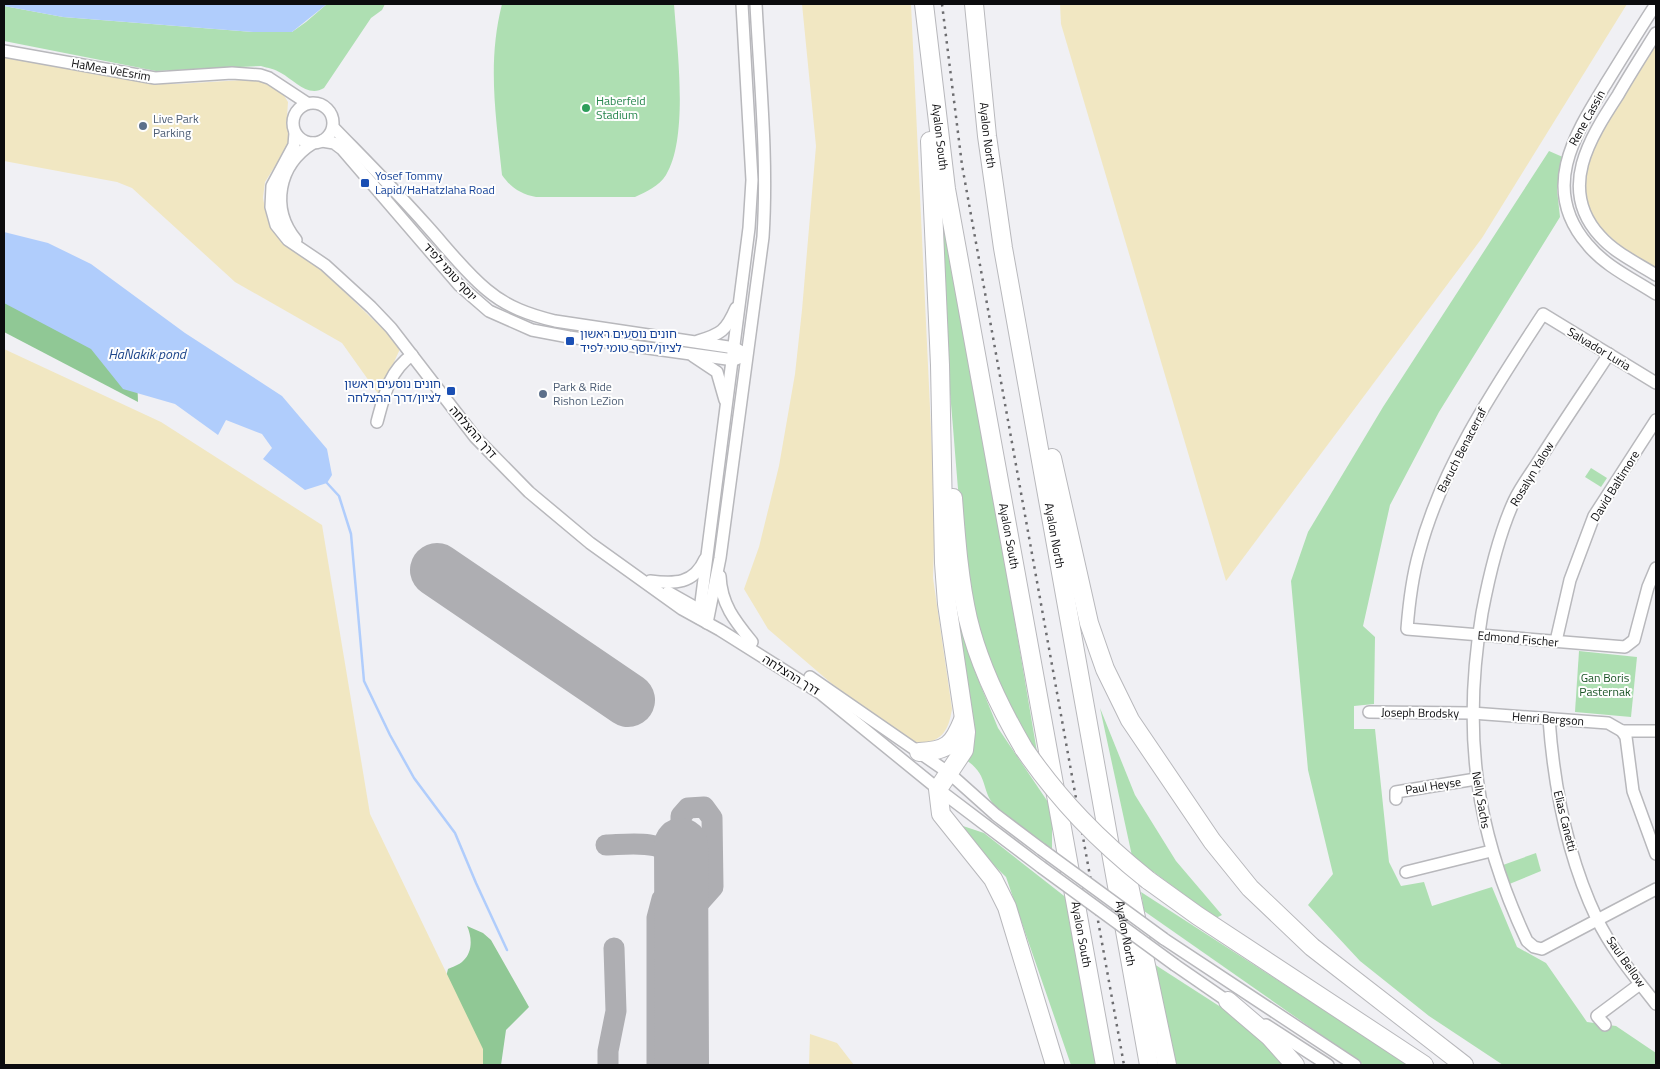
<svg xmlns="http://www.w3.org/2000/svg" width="1660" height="1069" font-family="'Titillium Web','Noto Sans Hebrew',sans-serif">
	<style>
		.green { fill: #aedfb2 }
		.forest { fill: #90c895 }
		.sand { fill: #f1e7c2 }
		.water { fill: #b0cdfc }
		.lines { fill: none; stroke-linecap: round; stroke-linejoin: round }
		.stream { stroke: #b0cdfc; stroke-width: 2.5 }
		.taxiway { stroke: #aeaeb2; stroke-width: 21 }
		.runway { stroke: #aeaeb2; stroke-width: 54 }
		.minor-casing { stroke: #b8b8bc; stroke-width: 14 }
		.highway-casing { stroke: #b8b8bc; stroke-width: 20 }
		.minor { stroke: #fff; stroke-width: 11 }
		.highway { stroke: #fff; stroke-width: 18 }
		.rail { stroke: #6d6d70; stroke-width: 2.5; stroke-dasharray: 2.5 5; stroke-linecap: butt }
		.minor-bridge-casing { stroke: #b8b8bc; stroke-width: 14; stroke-linecap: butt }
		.highway-bridge-casing { stroke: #b8b8bc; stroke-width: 20; stroke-linecap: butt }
		.minor-bridge { stroke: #fff; stroke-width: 11 }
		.highway-bridge { stroke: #fff; stroke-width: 18 }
		.leisure-dot { fill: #2e9e5b; stroke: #fefefe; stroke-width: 2 }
		.service-dot { fill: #5c6f8a; stroke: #fefefe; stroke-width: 2 }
		.transit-dot { fill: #1a4fb4; stroke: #fefefe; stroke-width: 2 }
		.labels { text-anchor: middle; stroke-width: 4; stroke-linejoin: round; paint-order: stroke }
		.street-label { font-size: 12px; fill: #0c0c0e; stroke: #fefefe }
		.leisure-label { font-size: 12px; fill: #27864d; stroke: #fefefe; text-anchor: start }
		.service-label { font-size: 12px; fill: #4e5e75; stroke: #fefefe; text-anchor: start }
		.transit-label { font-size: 12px; fill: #164399; stroke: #fefefe; text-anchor: start }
		.park-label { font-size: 12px; fill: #1a5425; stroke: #fefefe }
		.water-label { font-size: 14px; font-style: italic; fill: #1f478b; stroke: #fefefe }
	</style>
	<rect width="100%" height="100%" fill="#f0f0f4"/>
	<g class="green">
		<path d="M327,4H385L382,10L371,18L324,88C308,98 294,80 281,73C275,69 268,68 261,66L156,71L4,41V6L63,17L253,32H292L306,22Z"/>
		<path d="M502,4H674C677,47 689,138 666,175C659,186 646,192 635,197H536C521,194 511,188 502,175C496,116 487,63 502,4Z"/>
		<path d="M1549,151L1565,158L1557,190L1560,217L1439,412L1390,505L1363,626L1375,637L1374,704L1354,706V729H1375L1389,862L1401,886L1424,882L1432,906L1492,887L1517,947L1546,963L1587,1022L1616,1026L1656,1053V1065H1503L1429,1016L1360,961L1308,905L1333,874L1308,770L1291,581L1308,532L1383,407Z"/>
		<path d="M935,169L967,339L1037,752C1027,736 1013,719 1005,701C962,609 960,503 951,404C944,326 936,248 935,169Z"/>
		<path d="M1591,468L1607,478L1601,487L1585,477Z"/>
		<path d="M960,619L976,674L998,728L1052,808V849C1034,836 1011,823 996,807C980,791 990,776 966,760L955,623Z"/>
		<path d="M1579,651L1637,657L1631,717L1575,712Z"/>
		<path d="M1100,708L1135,795L1176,861L1222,915L1216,918L1132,856Z"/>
		<path d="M963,826L984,833L1068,899L1100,1065H1071L1006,877L955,827Z"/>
		<path d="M1536,853L1541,871L1507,885L1503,865Z"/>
		<path d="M1141,892L1409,1065H1364L1144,911Z"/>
		<path d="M1154,964L1244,1022L1288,1065H1173Z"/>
	</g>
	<g class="forest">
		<path d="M4,291L137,374L138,402L4,332Z"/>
		<path d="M467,926L483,933L491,940L529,1007L506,1030L501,1065H458L446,977L448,969C452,967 459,965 463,961C473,952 472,937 467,926Z"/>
	</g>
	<g class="sand">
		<path d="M802,4H911L935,514L933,578L952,709C948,734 941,740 917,746L831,683L768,629L744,589L759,547L779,466L795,374L802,310L816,146Z"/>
		<path d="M1060,4H1627L1482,238L1226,581L1061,24Z"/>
		<path d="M1656,44V269L1619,245L1598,225L1586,203V186L1587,164L1599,137Z"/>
		<path d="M4,54L150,83L177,84L243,80L262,81L272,85L282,92L288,102L287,117L291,133L289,144L265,182L263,198L267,218L282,239L319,267L396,342L400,349L379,395L342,343L235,282L132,188L117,182L4,161Z"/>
		<path d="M4,349L161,422L322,525L370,814L483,1049V1065H4Z"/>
		<path d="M810,1034L837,1043L854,1065H809Z"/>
	</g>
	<g class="water">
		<path d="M4,4H327L292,32H253L63,17L4,6Z"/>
		<path d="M4,232L48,243L91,264L185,333L282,396L327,449L332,475L327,483L305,490L263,459L272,448L262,434L226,420L218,435L175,404L123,389L91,349L4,303Z"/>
	</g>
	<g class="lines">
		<path class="stream" d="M327,483L339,496L351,534L364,681L390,735L414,778L455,833L476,883L507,950"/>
		<g class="taxiway">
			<path d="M606,845C622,845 666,838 670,859C672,869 671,881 671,891L662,899L657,918V1065"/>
			<path d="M681,845V816L688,808L704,807L712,818L713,887L681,923"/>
			<path d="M608,1065V1051L616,1011L614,948"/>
		</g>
		<g class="runway">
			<path d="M437,570L628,700"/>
			<path d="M681,845L682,1065"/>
		</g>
		<g class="minor-casing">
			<g id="minor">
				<path d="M1656,4C1639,30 1623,56 1607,82C1575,134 1539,189 1588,245C1605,266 1633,279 1656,294"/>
				<path d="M1656,33C1643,54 1630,74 1618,95C1590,138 1557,189 1600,236C1615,253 1637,263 1656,275"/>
				<path d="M4,51L155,78L232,73L260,75L269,78L307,103"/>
				<circle cx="313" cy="123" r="20"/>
				<path d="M333,127C365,160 397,192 427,226C446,247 465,272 487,290C507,307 530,315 555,321L735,348L742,352"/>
				<path d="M295,133L294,145L272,186L271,207L276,225L288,240L325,265L371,307L391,328L475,437L529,492L590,543L682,609L720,630L820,693L938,789L1041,867"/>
				<path d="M322,141L334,143L342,149L459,285L489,311L532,330L569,337L734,360L741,357"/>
				<path d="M296,240C270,208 278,165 313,143"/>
				<path d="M698,341C721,334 726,331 736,308"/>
				<path d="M1609,354C1586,389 1562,424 1540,459C1532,472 1521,486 1514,501C1498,536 1489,576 1482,613C1462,733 1475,831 1527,941L1534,947L1542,949L1656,889"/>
				<path d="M693,356L717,372L725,400"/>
				<path d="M1656,383L1543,314C1494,389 1442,466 1419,553C1412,578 1409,603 1407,629L1625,647L1634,640L1648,587L1656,568"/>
				<path d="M377,422C384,396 389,371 412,355"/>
				<path d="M720,576C721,604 735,621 752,642"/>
				<path d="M650,581C675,584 694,584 705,559"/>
				<path d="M668,592L707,614"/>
				<path d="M699,618L749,228L752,180L742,4"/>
				<path d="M707,623L720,558L763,237C768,160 760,81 756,4"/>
				<path d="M1556,641L1570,580L1594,516L1656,420"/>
				<path d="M810,677L949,773L996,815L1041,849"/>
				<path d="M1369,712L1472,713L1608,723L1622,731L1626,737L1633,791L1656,854"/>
				<path d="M1549,719C1554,788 1567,856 1597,919C1612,950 1635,977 1656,1004"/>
				<path d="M1622,731H1656"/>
				<path d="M1396,799V792L1476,779"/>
				<path d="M1406,872L1491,851"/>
				<path d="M1164,939L1355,1065"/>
				<path d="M1175,965L1233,1005"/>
				<path d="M1266,1025L1328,1065"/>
				<path d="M1605,1025L1597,1016L1640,984"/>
			</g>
		</g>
		<g class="highway-casing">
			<g id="highway">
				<path id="s1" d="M924,4L946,189L1105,1065"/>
				<path id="s2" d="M974,4L987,136L1003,248L1149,1065"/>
				<path d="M930,141L940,365L944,563L947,604L966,732L964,750L938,789L941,814L993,879L1007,907L1055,1065"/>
				<path d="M1052,458L1089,623L1105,669L1130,720L1212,841L1250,888L1312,947L1464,1065"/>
				<path d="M953,498C956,538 959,580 968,619C979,665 1000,708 1024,749"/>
				<path d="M919,752C947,751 953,745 963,720"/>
				<path d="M1128,880L1167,1065"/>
				<path d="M1148,880L1198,916L1424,1065"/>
				<path d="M1228,1001L1270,1037L1295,1065"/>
			</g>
		</g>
		<use href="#minor" class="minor"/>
		<use href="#highway" class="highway"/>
		<path class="rail" d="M942,4L962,165L1124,1065"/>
		<g class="minor-bridge-casing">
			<g id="minor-bridge">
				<path d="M1041,849L1164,939"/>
				<path d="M1041,867L1175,965"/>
			</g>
		</g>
		<g class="highway-bridge-casing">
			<path id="highway-bridge" d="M1024,749C1060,801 1098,840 1148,880"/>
		</g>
		<use href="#minor-bridge" class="minor-bridge"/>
		<use href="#highway-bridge" class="highway-bridge"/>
	</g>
	<circle class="leisure-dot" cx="586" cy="108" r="5"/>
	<g class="service-dot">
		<circle cx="143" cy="126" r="5"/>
		<circle cx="543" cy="394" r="5"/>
	</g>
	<g class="transit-dot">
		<rect x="360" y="178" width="10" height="10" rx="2.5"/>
		<rect x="565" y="336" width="10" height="10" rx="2.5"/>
		<rect x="446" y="386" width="10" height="10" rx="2.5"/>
	</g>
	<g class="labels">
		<g class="street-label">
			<text transform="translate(111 70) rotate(10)" y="4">HaMea VeEsrim</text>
			<text transform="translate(1587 118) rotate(-61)" y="4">Rene Cassin</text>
			<text dy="4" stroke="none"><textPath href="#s1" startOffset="134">Ayalon South</textPath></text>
			<text dy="4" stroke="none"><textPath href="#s2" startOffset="132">Ayalon North</textPath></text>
			<text transform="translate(450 272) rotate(48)" y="4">יוסף טומי לפיד</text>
			<text transform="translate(1599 349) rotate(31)" y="4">Salvador Luria</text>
			<text transform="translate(473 432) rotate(49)" y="4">דרך ההצלחה</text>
			<text transform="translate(1462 450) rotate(-63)" y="4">Baruch Benacerraf</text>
			<text transform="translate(1532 474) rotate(-59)" y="4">Rosalyn Yalow</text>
			<text transform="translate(1615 486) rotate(-58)" y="4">David Baltimore</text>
			<text dy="4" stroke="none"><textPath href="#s1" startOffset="539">Ayalon South</textPath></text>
			<text dy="4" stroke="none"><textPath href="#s2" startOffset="538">Ayalon North</textPath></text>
			<text transform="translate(1518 639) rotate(5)" y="4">Edmond Fischer</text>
			<text transform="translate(791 675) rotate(32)" y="4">דרך ההצלחה</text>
			<text transform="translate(1420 713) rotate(1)" y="4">Joseph Brodsky</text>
			<text transform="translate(1548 719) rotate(4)" y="4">Henri Bergson</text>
			<text transform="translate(1433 786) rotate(-9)" y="4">Paul Heyse</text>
			<text transform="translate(1481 800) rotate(80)" y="4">Nelly Sachs</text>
			<text transform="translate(1565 821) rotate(76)" y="4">Elias Canetti</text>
			<text dy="4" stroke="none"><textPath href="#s1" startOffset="944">Ayalon South</textPath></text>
			<text dy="4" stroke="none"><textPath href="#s2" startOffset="942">Ayalon North</textPath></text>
			<text transform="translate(1626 962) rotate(55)" y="4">Saul Bellow</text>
		</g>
		<g class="leisure-label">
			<text x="596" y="105">Haberfeld<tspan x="596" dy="14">Stadium</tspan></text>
		</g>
		<g class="service-label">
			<text x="153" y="123">Live Park<tspan x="153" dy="14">Parking</tspan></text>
			<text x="553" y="391">Park &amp; Ride<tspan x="553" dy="14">Rishon LeZion</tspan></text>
		</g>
		<g class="transit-label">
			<text x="375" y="180">Yosef Tommy<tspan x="375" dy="14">Lapid/HaHatzlaha Road</tspan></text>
			<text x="580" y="338">חונים נוסעים ראשון<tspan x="580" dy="14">לציון/יוסף טומי לפיד</tspan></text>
			<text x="441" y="388" text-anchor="end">חונים נוסעים ראשון<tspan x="441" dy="14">לציון/דרך ההצלחה</tspan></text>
		</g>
		<g class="park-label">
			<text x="1605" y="682">Gan Boris<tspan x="1605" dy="14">Pasternak</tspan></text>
		</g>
		<g class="water-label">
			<text x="147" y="359">HaNakik pond</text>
		</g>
	</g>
	<rect width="1660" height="1069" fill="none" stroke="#0c0c0e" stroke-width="10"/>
</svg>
